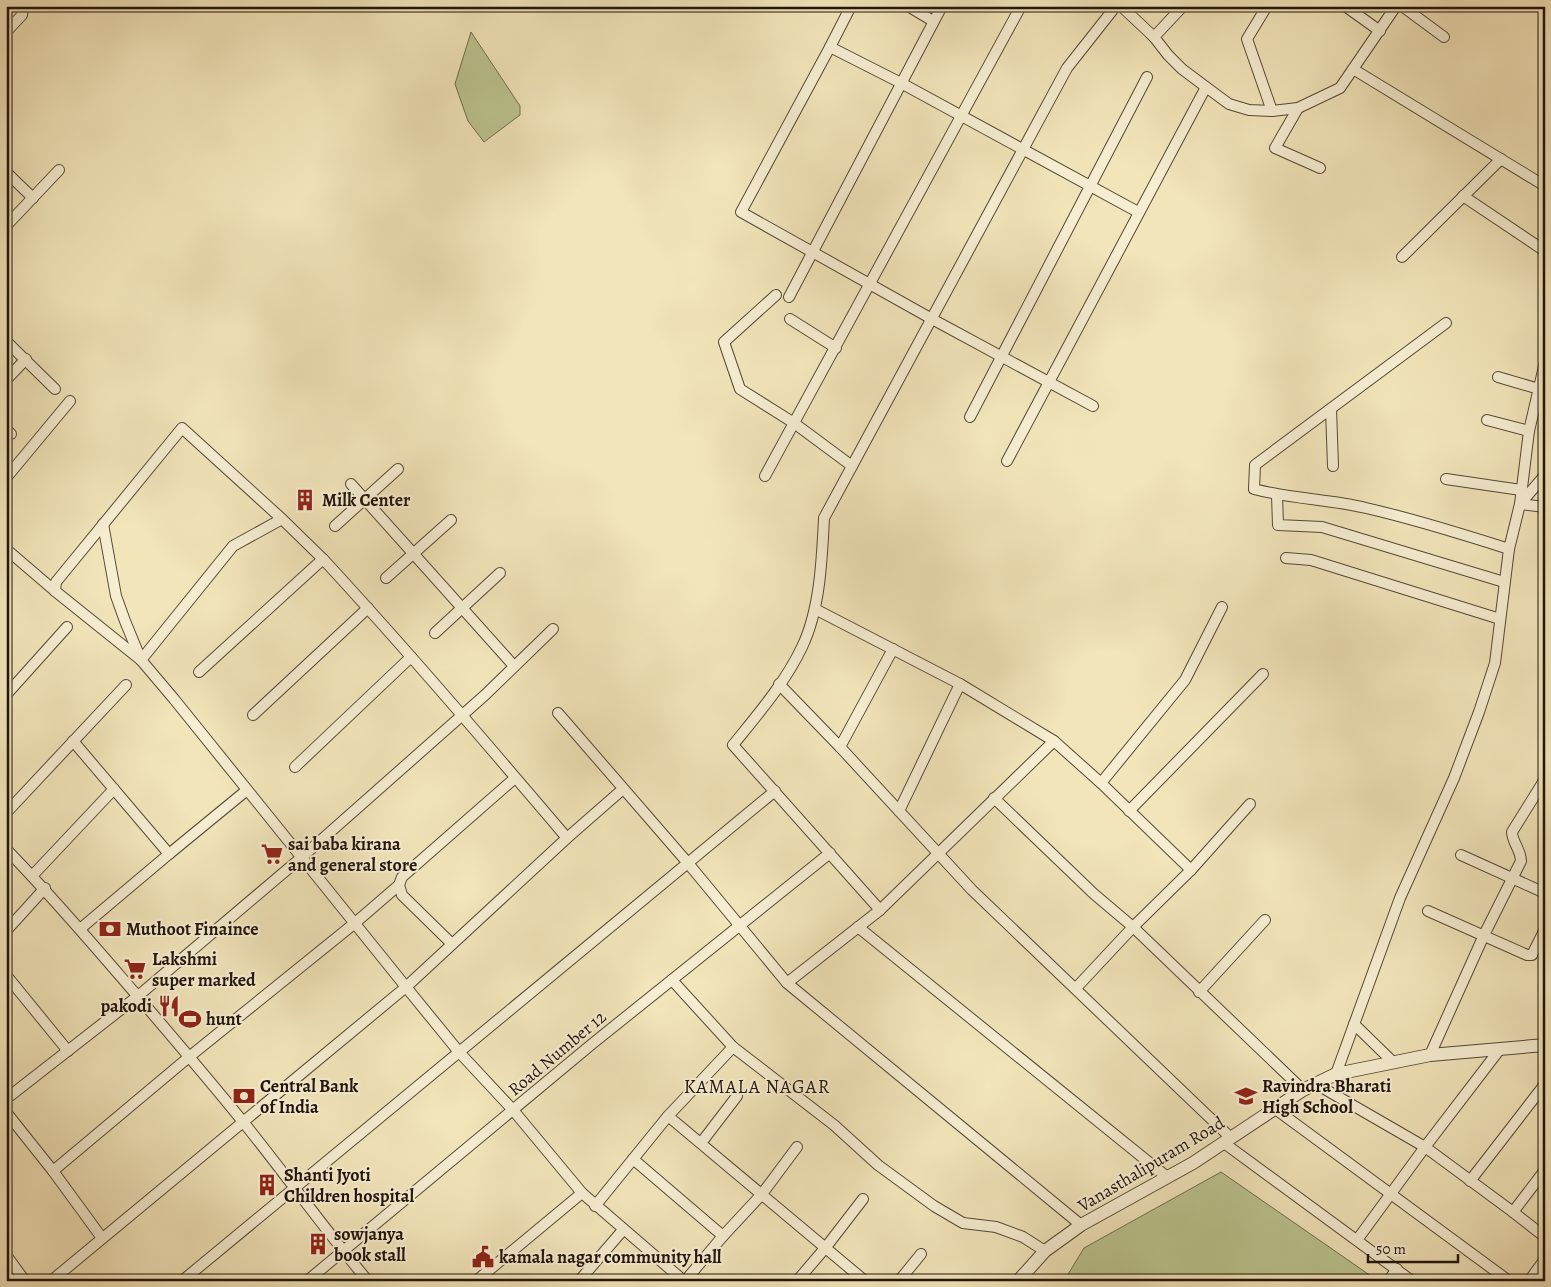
<svg xmlns="http://www.w3.org/2000/svg" width="1551" height="1287" font-family="Alegreya,serif">
	<style>
		.green { fill: #bbc48f; stroke: #6e6c4e }
		.lines { fill: none; stroke-linecap: round; stroke-linejoin: round }
		.minor-casing { stroke: #554838; stroke-width: 12 }
		.tertiary-casing { stroke: #554838; stroke-width: 14 }
		.minor { stroke: #f7eed2; stroke-width: 10 }
		.tertiary { stroke: #f7eed2; stroke-width: 12 }
		.labels { text-anchor: middle; stroke-width: 4; stroke-linejoin: round; paint-order: stroke }
		.poi-label { font-size: 18px; font-weight: bold; fill: #21140d; stroke: #f7eed2; text-anchor: start }
		.street-label { font-size: 18px; fill: #21140d; stroke: #f7eed2 }
		.neighbourhood-label { font-size: 19px; letter-spacing: 1px; fill: #21140d; stroke: #f7eed2 }
	</style>
	<rect width="100%" height="100%" fill="#f2e5ba"/>
	<filter id="stains"><feTurbulence type="fractalNoise" baseFrequency=".004" numOctaves="4"/><feColorMatrix values="0 0 0 0 .2 0 0 0 0 .09 0 0 0 0 .02 0 0 0 .5 -.17"/></filter>
	<radialGradient id="worn" r=".72"><stop offset=".6" stop-color="#630" stop-opacity="0"/><stop offset="1" stop-color="#630" stop-opacity=".3"/></radialGradient>
	<g class="green">
		<path d="M471,32L520,106V115L484,142L468,121L455,84Z"/>
		<path d="M1221,1172L1371,1276L1367,1281H1064L1084,1248Z"/>
	</g>
	<g class="lines">
		<g class="minor-casing">
			<g id="minor">
				<path d="M851,6L830,47L741,212L932,319L1093,406"/>
				<path d="M908,6L933,21"/>
				<path d="M1267,6L1247,39L1272,111"/>
				<path d="M1345,6L1380,31"/>
				<path d="M1402,6L1444,37"/>
				<path d="M6,32L22,15L23,6"/>
				<path d="M1154,37L1183,6"/>
				<path d="M830,47L901,83L1138,212"/>
				<path d="M1353,69L1545,186"/>
				<path d="M1206,87L1229,104L1249,110L1272,111L1298,108L1340,88L1396,6"/>
				<path d="M1298,108L1275,148L1320,168"/>
				<path d="M6,172L33,198"/>
				<path d="M1463,196L1545,251"/>
				<path d="M6,226L59,170"/>
				<path d="M1402,257L1501,159"/>
				<path d="M776,295L724,342L740,389L794,423L852,466"/>
				<path d="M789,297L942,6"/>
				<path d="M790,319L836,348"/>
				<path d="M1446,323L1255,465L1254,489C1291,499 1329,499 1366,508C1414,519 1462,534 1509,549"/>
				<path d="M6,341L55,389"/>
				<path d="M1498,377L1539,389"/>
				<path d="M6,380L26,359"/>
				<path d="M1331,409L1333,466"/>
				<path d="M970,417L1147,77"/>
				<path d="M1487,420L1529,431"/>
				<path d="M6,429L11,434"/>
				<path d="M1007,461L1206,87L1182,69L1168,55L1154,37L1121,6"/>
				<path d="M1545,475L1520,504L1545,507"/>
				<path d="M765,476L1021,6"/>
				<path d="M6,478L70,401"/>
				<path d="M1446,479L1521,490"/>
				<path d="M351,484L514,666"/>
				<path d="M1277,495L1278,525L1322,527L1504,582"/>
				<path d="M282,519L233,546L141,660L55,591L56,582L182,428L282,519L323,559"/>
				<path d="M103,524L116,596L125,621L141,660L174,699L406,987L459,1052L513,1110L582,1193L684,1281"/>
				<path d="M335,526L398,469"/>
				<path d="M6,549L55,591"/>
				<path d="M1286,558L1311,560L1500,619"/>
				<path d="M386,578L451,520"/>
				<path d="M815,609L960,684L1054,741L1101,783L1191,870"/>
				<path d="M435,633L500,573"/>
				<path d="M199,672L323,559C407,650 487,744 567,838"/>
				<path d="M779,684L840,747L972,890L1231,1138"/>
				<path d="M6,695L67,627"/>
				<path d="M558,713L687,862L787,983L1081,1225"/>
				<path d="M253,715L368,608"/>
				<path d="M73,741L169,854L80,929"/>
				<path d="M840,747L893,649"/>
				<path d="M295,767L411,657"/>
				<path d="M1101,783L1185,680L1222,607"/>
				<path d="M994,798L1094,894L1133,927L1303,1090"/>
				<path d="M899,811L960,684"/>
				<path d="M1129,811L1263,674"/>
				<path d="M6,813L126,685"/>
				<path d="M6,849C53,897 96,948 140,999C175,1040 210,1081 244,1123C286,1175 325,1230 368,1281"/>
				<path d="M169,854L247,790"/>
				<path d="M1461,855L1545,893"/>
				<path d="M32,876L114,789"/>
				<path d="M880,910L733,745C758,714 785,683 802,647C820,610 822,559 824,518L1067,68L1112,11L1114,6"/>
				<path d="M1428,911L1527,955H1532L1545,929"/>
				<path d="M858,927L1167,1177"/>
				<path d="M6,931L45,888"/>
				<path d="M452,944L402,895L399,885L402,877L515,778"/>
				<path d="M6,975L68,1051"/>
				<path d="M672,980L733,1047L834,1125L878,1165L934,1206L963,1223L996,1227L1023,1237L1045,1251"/>
				<path d="M787,983L880,910L1054,741"/>
				<path d="M1076,988L1133,927L1191,870L1250,804"/>
				<path d="M1199,992L1265,920"/>
				<path d="M1354,1024L1393,1062"/>
				<path d="M1430,1055L1484,935L1521,861C1521,850 1512,842 1512,832L1545,779"/>
				<path d="M1336,1074L1400,898L1454,778L1479,712L1495,663L1509,549L1520,504L1529,431L1545,362"/>
				<path d="M1316,1084L1425,1147L1513,1212L1545,1237"/>
				<path d="M6,1099L138,996L302,857L485,695L553,629"/>
				<path d="M1274,1108L1509,1281"/>
				<path d="M6,1112L53,1171L102,1238"/>
				<path d="M668,1116L865,1281"/>
				<path d="M701,1143L737,1096"/>
				<path d="M1224,1143L1412,1281"/>
				<path d="M633,1159L723,1236"/>
				<path d="M53,1171L189,1057L355,923L399,885"/>
				<path d="M1470,1181L1545,1084"/>
				<path d="M595,1206L668,1116L733,1047"/>
				<path d="M1513,1212L1545,1170"/>
				<path d="M1357,1240L1425,1147L1500,1049"/>
				<path d="M6,1255L25,1281"/>
				<path d="M51,1281L406,987L567,838L623,789"/>
				<path d="M182,1281L775,791"/>
				<path d="M307,1281L592,1044L830,853"/>
				<path d="M476,1281L582,1193"/>
				<path d="M579,1281L623,1230"/>
				<path d="M685,1281L723,1236L762,1194L797,1147"/>
				<path d="M797,1281L826,1247L863,1199"/>
				<path d="M899,1281L921,1254"/>
				<path d="M1388,1281L1397,1269"/>
				<path d="M1529,1281L1545,1259"/>
			</g>
		</g>
		<g class="tertiary-casing">
			<path id="tertiary" d="M1018,1281L1045,1251L1081,1225L1193,1163L1303,1090L1336,1074L1430,1055L1545,1045"/>
		</g>
		<use href="#minor" class="minor"/>
		<use href="#tertiary" class="tertiary"/>
	</g>
	<defs>
		<g id="building-bare" transform="scale(1.725)"><path d="M-4-6H4V6H1V3H-1V6H-4ZM-2.5-4.3h1.7v1.8h-1.7ZM.8-4.3h1.7v1.8H.8ZM-2.5-1h1.7V.8h-1.7ZM.8-1h1.7V.8H.8Z" fill="#8f2418" stroke="#f7eed2" stroke-width="2.5" paint-order="stroke"/></g>
		<g id="supermarket-bare" transform="scale(1.725)"><path d="M-6-5.5h2.5l.6 2H6L4.5 2H-2.5L-4.4-4H-6ZM-1.5 3.2a1.3 1.3 0 1 0 .1 0ZM3 3.2a1.3 1.3 0 1 0 .1 0Z" fill="#8f2418" stroke="#f7eed2" stroke-width="2.5" paint-order="stroke"/></g>
		<g id="bank-bare" transform="scale(1.725)"><path d="M-6-4H6V4H-6ZM0-2.3a2.3 2.3 0 1 0 0 4.6a2.3 2.3 0 1 0 0-4.6Z" fill="#8f2418" stroke="#f7eed2" stroke-width="2.5" paint-order="stroke"/></g>
		<g id="restaurant-bare" transform="scale(1.725)"><path d="M-5-6h1v4h1v-4h1v4h1v-4h1v5L-1.5 .5V6h-2V.5L-5-1ZM5-6V6H3V1.5H1.5Q1.5-4 5-6Z" fill="#8f2418" stroke="#f7eed2" stroke-width="2.5" paint-order="stroke"/></g>
		<g id="stadium-bare" transform="scale(1.725)"><path d="M0-5a6.5 5 0 1 0 0 10a6.5 5 0 1 0 0-10ZM-3.5-1.8h7v3.6h-7Z" fill="#8f2418" stroke="#f7eed2" stroke-width="2.5" paint-order="stroke"/></g>
		<g id="school-bare" transform="scale(1.725)"><path d="M0-5L7-2L0 1L-7-2ZM-4 1L0 2.5L4 1V4Q0 6-4 4Z" fill="#8f2418" stroke="#f7eed2" stroke-width="2.5" paint-order="stroke"/></g>
		<g id="civic-bare" transform="scale(1.725)"><path d="M-.6-6.5H3V-4.5H.6V-3L4-1V1h2V6H-6V1h2V-1L-.6-3ZM-1.2 2.5V6h2.4V2.5Z" fill="#8f2418" stroke="#f7eed2" stroke-width="2.5" paint-order="stroke"/></g>
	</defs>
	<g fill-rule="evenodd">
		<use href="#building-bare" x="305" y="500"/>
		<use href="#supermarket-bare" x="272" y="854"/>
		<use href="#bank-bare" x="110" y="929"/>
		<use href="#supermarket-bare" x="135" y="969"/>
		<use href="#restaurant-bare" x="169" y="1006"/>
		<use href="#stadium-bare" x="190" y="1019"/>
		<use href="#bank-bare" x="244" y="1096"/>
		<use href="#school-bare" x="1246" y="1096"/>
		<use href="#building-bare" x="267" y="1185"/>
		<use href="#building-bare" x="318" y="1244"/>
		<use href="#civic-bare" x="483" y="1257"/>
	</g>
	<g class="labels">
		<g class="poi-label">
			<text x="322" y="506">Milk Center</text>
			<text x="288" y="850">sai baba kirana<tspan x="288" dy="21">and general store</tspan></text>
			<text x="126" y="935">Muthoot Finaince</text>
			<text x="152" y="965">Lakshmi<tspan x="152" dy="21">super marked</tspan></text>
			<text x="152" y="1012" text-anchor="end">pakodi</text>
			<text x="206" y="1025">hunt</text>
			<text x="260" y="1092">Central Bank<tspan x="260" dy="21">of India</tspan></text>
			<text x="1262" y="1092">Ravindra Bharati<tspan x="1262" dy="21">High School</tspan></text>
			<text x="284" y="1181">Shanti Jyoti<tspan x="284" dy="21">Children hospital</tspan></text>
			<text x="334" y="1240">sowjanya<tspan x="334" dy="21">book stall</tspan></text>
			<text x="499" y="1263">kamala nagar community hall</text>
		</g>
		<g class="street-label">
			<text transform="translate(557 1053) rotate(-40)" y="6">Road Number 12</text>
			<text transform="translate(1151 1164) rotate(-31)" y="6">Vanasthalipuram Road</text>
		</g>
		<g class="neighbourhood-label">
			<text x="757" y="1093">KAMALA NAGAR</text>
		</g>
	</g>
	<rect width="1551" height="1287" fill="none" stroke="#f2e5ba" stroke-width="25"/>
	<rect x="8" y="8" width="1536" height="1272" fill="none" stroke="#21140d" stroke-width="2.5"/>
	<rect x="12" y="12" width="1526" height="1262" fill="none" stroke="#21140d"/>
	<path d="M1368 1254v8h90v-8" fill="none" stroke="#21140d" stroke-width="2.5"/>
	<text x="1376" y="1254" font-size="15" fill="#21140d" stroke="#f7eed2" stroke-width="4" paint-order="stroke">50 m</text>
	<rect width="100%" height="100%" filter="url(#stains)"/>
	<rect width="100%" height="100%" fill="url(#worn)"/>
</svg>
